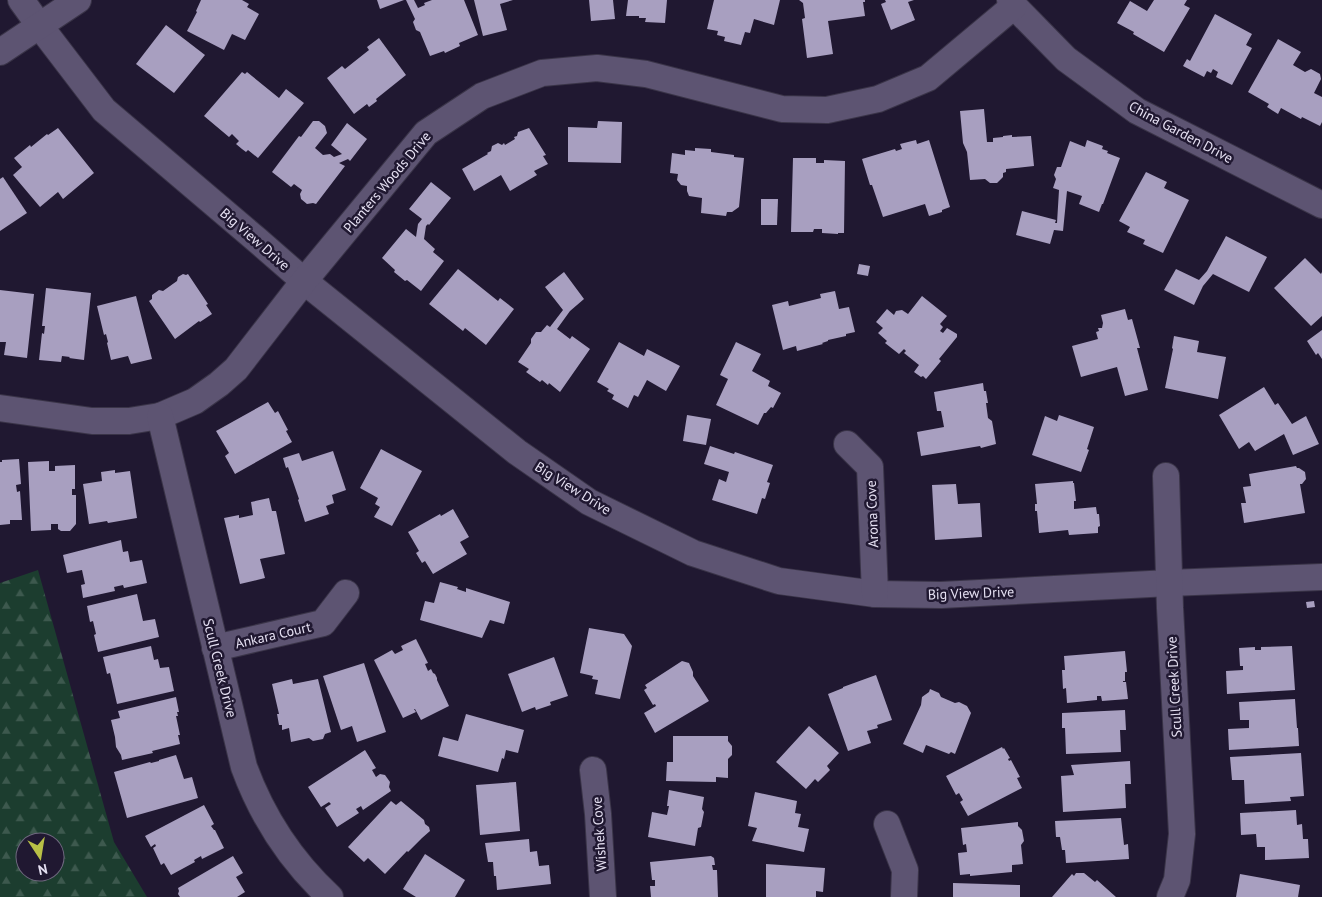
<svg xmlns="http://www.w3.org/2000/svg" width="1322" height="897" font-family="'PT Sans',sans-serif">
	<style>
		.forest { fill: url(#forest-firs); fill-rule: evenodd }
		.building { fill: #a89fc0 }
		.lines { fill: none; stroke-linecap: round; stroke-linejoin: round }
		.minor-casing { stroke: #3a3448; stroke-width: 28 }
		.minor { stroke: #5d5472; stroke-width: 26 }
		.labels { text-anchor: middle; stroke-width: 5; stroke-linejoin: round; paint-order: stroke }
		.street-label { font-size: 14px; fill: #e6e1f3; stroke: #201831 }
	</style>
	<defs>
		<pattern id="forest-firs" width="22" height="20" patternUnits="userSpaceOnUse" patternTransform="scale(1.25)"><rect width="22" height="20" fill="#1c3d2f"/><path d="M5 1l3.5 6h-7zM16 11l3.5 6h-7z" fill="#3d594e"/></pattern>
	</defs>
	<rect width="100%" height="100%" fill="#201831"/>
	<path class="forest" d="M38,570L114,842L147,897H0V583ZM25,842H55V872H25Z"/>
	<g class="building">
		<path d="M201,0H242L249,4L247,7L259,14L245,40L232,34L224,50L187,31L197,12L196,11Z"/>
		<path d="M377,0H404L380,9Z"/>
		<path d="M406,0H414L418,8L425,5L424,3L432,0H464L478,35L459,43L460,46L445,53L444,51L430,56L420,32L416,30L413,22L415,19Z"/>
		<path d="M474,0H513L500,4L507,30L483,36Z"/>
		<path d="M589,0H613L615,19L591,21Z"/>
		<path d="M628,0H667L665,23L645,22L646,18H639V16H626Z"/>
		<path d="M714,0H780L774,25L754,19L750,33L745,32L741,45L724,41L725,37L717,35L718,31L707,29Z"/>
		<path d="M799,0H865V2H863L865,16L828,21L833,54L807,58L802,19L805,18L803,3Z"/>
		<path d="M885,0H914L908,2L915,20L891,30L881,4L886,2Z"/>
		<path d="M1154,0H1187L1184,5L1190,8L1164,52L1133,34L1134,32L1117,23L1130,1L1147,11Z"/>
		<path d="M1215,14L1252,34L1246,45L1252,48L1232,85L1216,77L1218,72L1213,69L1211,73L1207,71L1204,77L1183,66L1187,59L1190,61Z"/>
		<path d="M166,25L205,55L174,93L136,64Z"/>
		<path d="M379,38L406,75L376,99L377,101L369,107L367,104L354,114L327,78L342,66L345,69L369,50L367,47Z"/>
		<path d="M1278,39L1301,52L1293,65L1305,72L1311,69L1320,74L1321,79L1314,93L1322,97V122L1320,126L1302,117L1301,119L1281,108L1278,114L1267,107L1269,104L1248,92Z"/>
		<path d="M242,72L245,74L247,72L279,98L286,89L304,103L258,158L248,150L246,152L242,149L236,144L239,141L232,134L229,137L204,116Z"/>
		<path d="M984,109L987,142H993V138L1003,137V136L1012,135V137L1031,136L1034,166L1006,169V172L1003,173V177L997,183H990L985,179L970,180L967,152L963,143L960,111Z"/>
		<path d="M313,121H319L325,126L327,133L315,148L323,155L330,154L334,157L342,154L331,145L347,123L367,139L350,161L348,159L339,163L345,166L316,204L313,203L307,204L301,199L300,194L302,190L294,184L291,187L272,172L299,136L301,137Z"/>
		<path d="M598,121L622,122L621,163L568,162V127L597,128Z"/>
		<path d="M58,128L94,173L63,199L58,192L40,207L13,175L22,167L14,158L30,145L31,147L47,134L48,135Z"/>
		<path d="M529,128L546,155L543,156L548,164L534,171L537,175L510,191L501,175L474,191L462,169L488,154L487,153L491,151L492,146L498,143L502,145L504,143L505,145L515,139L514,137L517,136L518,132Z"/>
		<path d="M916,140L917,144L929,140L950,207L942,210V212L929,216L925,204L883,217L872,185H870L862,159L895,149L896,151L902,149L900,144Z"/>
		<path d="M1087,140L1103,146L1102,149L1108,151L1107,153L1120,158L1103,204H1102L1099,212L1079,204L1082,196L1067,191L1063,231L1054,230L1050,244L1016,235L1022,211L1056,220L1055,223H1057L1059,190L1053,188L1056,179L1054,175L1057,167H1061L1070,141L1085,147Z"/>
		<path d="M695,148L711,149V152L734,155V157L744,158L739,207L732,212H727L726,216L701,213L702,198L689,196L687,191V186L681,185L677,180L678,174L670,173L672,153L685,155V150L695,151Z"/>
		<path d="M793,158H816V163H824V160L845,161L844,233H838V234L822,233V229H814L813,232H791Z"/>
		<path d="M1146,172L1167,182L1164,188L1189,200L1163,253L1143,244L1145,240L1127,232L1130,227L1119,221Z"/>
		<path d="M3,177L27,213L0,231V179Z"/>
		<path d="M431,182L451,198L429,225L428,224L426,226L424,239L435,249L433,252L444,261L421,291L407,280L405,281L394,272L395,270L382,258L406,229L416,237L418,224L422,219L409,209Z"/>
		<path d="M761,199H778L777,225H761Z"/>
		<path d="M1226,236L1267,257L1249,292L1213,274L1203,286L1194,305L1164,290L1176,269L1199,280L1207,271Z"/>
		<path d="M1305,258L1321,274L1322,272V316L1311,326L1274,288Z"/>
		<path d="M859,264L870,266L868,276L857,274Z"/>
		<path d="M458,269L498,301L500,298L514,309L486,345L465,328L463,331L429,304Z"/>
		<path d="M564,272L584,299L570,311L557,329L570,339L572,336L590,349L560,392L549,383L548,385L542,380L540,382L526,372L529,369L518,362L531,343V339L536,332H541L547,325L550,327L563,310L545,287Z"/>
		<path d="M183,274L186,275L188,274L208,304L206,305L212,314L200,322L199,321L175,339L149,301L152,299V295L159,290L163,291L177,281L178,277Z"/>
		<path d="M46,288L91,293L84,360L69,358L70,357L62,356L61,362L39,360L42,333L44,334L45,326H42Z"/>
		<path d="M0,290L34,294L27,358L4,355L6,342H0Z"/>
		<path d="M835,291L839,309L849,307L855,332L846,334V336L828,340V341L822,343L823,344L797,351L796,346L783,350L772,305L788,301L789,306L821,298L820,294Z"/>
		<path d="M136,296L152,359L131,364L128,356L111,360L107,343L108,342L106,334L104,335L97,306Z"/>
		<path d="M922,296L947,316L940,324L943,327L940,331L943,333L947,328L957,334V337L939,359L941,361L926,379L923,376L921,377L914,372L919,365L904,353L906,351L904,349L899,354L885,343L887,341L878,333L883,328L876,322L887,309L894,315L896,311L902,310L908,314Z"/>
		<path d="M1125,309L1128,320L1132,319L1140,348H1137L1148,390L1125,396L1117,367L1081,377L1072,346L1098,339L1096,332L1099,331L1098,328H1102L1103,323L1101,315Z"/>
		<path d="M1322,330V359L1318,353L1316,355L1307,341Z"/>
		<path d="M1174,336L1199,341L1197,352L1226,357L1218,399L1165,388L1173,349L1172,348Z"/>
		<path d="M619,342L644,356L647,349L680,366L666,391L647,380L638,397L634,395L628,408L612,399L614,395L607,391L609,389L597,382Z"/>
		<path d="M736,342L761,354L752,371L770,381L768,386L781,393L773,408L771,407L766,413H764L758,425L716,405L728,379L720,375Z"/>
		<path d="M983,383L984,391H986L988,403H986L988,418L992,421L996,444L981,448L980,446L921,456L917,432L944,427L941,411H937L934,392Z"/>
		<path d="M1264,387L1275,405L1278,403L1292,424L1306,416L1319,444L1293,455L1284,434L1255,451L1249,442L1239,449L1219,415Z"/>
		<path d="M268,402L275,413L278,411L288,430L286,431L292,442L235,474L225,456L229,453L216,431Z"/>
		<path d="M687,415L711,419L706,445L683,441Z"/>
		<path d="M1059,415L1094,427L1087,449L1089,450L1081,472L1032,455L1045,416L1057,421Z"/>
		<path d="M710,446L734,454L735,452L773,465L767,482L770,483L765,499L762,498L757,514L712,500L719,479L726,482L729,472L704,464Z"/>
		<path d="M381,449L422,471L392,526L374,517L380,507L375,504L378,498L360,488Z"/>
		<path d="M333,451L346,490L332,495L334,503L326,506L329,514L305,522L298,500L299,499L288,467L286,468L283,458L299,453L302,461Z"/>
		<path d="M19,459L21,484L16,485L17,492L20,491L22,520H10V524L0,525V462H2V460Z"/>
		<path d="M49,461V471H55V466L75,465V489H72V495H76V524L70,531H61L58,529V524H51V530L31,531L28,462Z"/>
		<path d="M1296,466L1297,468H1299L1305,472L1306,479L1302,484H1300L1305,513L1244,523L1241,503H1246L1243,487L1251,486L1249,474Z"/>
		<path d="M115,470V473L130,471L137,518L108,523L107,521L89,524L83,484L102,481L101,472Z"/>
		<path d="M1073,481V483H1074L1076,501H1074V509L1096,507L1097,514H1099L1100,526L1098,527V533L1069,535L1068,530L1039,533L1037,511H1035V504H1037L1035,484Z"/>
		<path d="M956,484L958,504L980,503L982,537L935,540L932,485Z"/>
		<path d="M269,498L272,511H276L285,554L260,559L265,578L240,584L224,518L239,515V518L253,515L251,502Z"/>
		<path d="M453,509L469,537L460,542L467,554L433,574L425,561L422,563L416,553L419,551L408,532L440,514L441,516Z"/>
		<path d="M121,540L123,552L128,551L130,562L142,560L147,583L124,588L123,585L114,587L115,591L83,598L81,585L85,584L82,570L67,573L63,555Z"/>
		<path d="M440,582L458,587L457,589L466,592V588L510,602L504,624L490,620L482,638L420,620L425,601L434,603Z"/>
		<path d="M137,594L143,621L155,619L159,637L98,652L94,635L96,634L93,621L90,622L87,606Z"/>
		<path d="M1314,601L1315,607L1307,608L1306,602Z"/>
		<path d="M589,628L624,634L632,646L620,699L595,694L598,680L592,679L593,676L580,673Z"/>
		<path d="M416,639L428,663L425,664L428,671L431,669L433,673L435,674L437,678V680L449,706L421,720L415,709H414L416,712L403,718L374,660L392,650L395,654L403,650L401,646Z"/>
		<path d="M151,646L154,660L158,659L160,668L169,667L174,691L117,704L110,673L107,674L103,657Z"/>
		<path d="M1292,646L1295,690L1227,694L1226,671L1243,670V666H1240L1239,648L1255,647V650H1261V647Z"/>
		<path d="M1125,651L1127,672H1125V681H1123V682H1126L1128,699L1102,701L1101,696H1097V700L1067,703L1066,688L1063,689L1062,670H1065L1064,656Z"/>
		<path d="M554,657L568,696L550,702L551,705L536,710L535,707L522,712L508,674Z"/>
		<path d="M682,661L689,663L693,672V676L709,701L655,733L644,713L656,706L655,704L653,705L644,690L647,688L645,685Z"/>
		<path d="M364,663L386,732L357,742L352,726L341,730L323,676Z"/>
		<path d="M876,675L892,720L877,725L878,728L867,731L871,743L848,751L828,694L843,688V687Z"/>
		<path d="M292,679L293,684L318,679L331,732L325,734L323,739L313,741L309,738L291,742L289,728L282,730V725H279L277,714H279L272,684Z"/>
		<path d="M930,689L939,693L941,697L955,703L959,702L967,706L971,713L955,754L951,752L949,754L926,745L923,753L903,744L921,705L922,697L929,692Z"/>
		<path d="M176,697L179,712H177L178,716H176L180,735H178L180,744L152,751L153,753L122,760L121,755L116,747L115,737L111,720L120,718L118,711Z"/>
		<path d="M1295,699L1297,728H1298L1299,746L1229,750L1228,729L1249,728V720H1240L1239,702Z"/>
		<path d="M1125,710L1126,730H1120L1121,752L1066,754L1065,728H1062V713Z"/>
		<path d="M466,714L524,730L518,753L506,750L504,759L502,758L498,772L438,756L443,737L458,741Z"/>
		<path d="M809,726L839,753L827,766L830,770L818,782L815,779L806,789L776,762Z"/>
		<path d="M673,736H728V741L732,746V755L728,759V778L716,777V782L666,781L667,762H673Z"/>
		<path d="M1002,747L1003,749L1004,748L1010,758L1008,759L1009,761L1011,760L1020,777L1017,778L1022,788L968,816L960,802L963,800L959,793L956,795L946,776Z"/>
		<path d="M365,750L376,768L372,770L376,777L380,774L385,775L390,782L389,787L391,791L363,810L361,806L356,809L359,813L337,827L325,808L331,804L329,802L321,807L308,787Z"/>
		<path d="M1301,753L1304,796L1290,797L1291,801L1245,804L1244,780H1232L1230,757Z"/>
		<path d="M176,755L184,779L192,777L198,798L127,818L114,772L150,762L151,763L159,761V760Z"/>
		<path d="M1130,761L1131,784H1125L1126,808L1063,812L1061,776L1074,775L1071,765Z"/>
		<path d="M516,782L520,831L480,835L476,785Z"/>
		<path d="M669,790L704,797L702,809L704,812L701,827L698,828L695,846L648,837L652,812L667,815L669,806H667Z"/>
		<path d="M755,792L797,801L795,813L801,814L798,827L809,829L804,852L752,841L757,828L748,826Z"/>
		<path d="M391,801L396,805L401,801L424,820L425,824L429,827L430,831L422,838L408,852L407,851L385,874L368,858L364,862L348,847Z"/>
		<path d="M204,805L214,824L211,826L214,830H215L224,848L202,859L201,856L194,860L195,862L171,875L164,863L161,865L153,848L156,846L155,844L151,847L145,836Z"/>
		<path d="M1296,810L1297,825L1302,824L1303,839H1308L1309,858L1265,860V847H1257L1256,834L1241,835L1240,813Z"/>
		<path d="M1121,818L1124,845L1128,844L1129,859L1066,863L1065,850H1062L1060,837H1056L1055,821Z"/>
		<path d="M1018,822V826L1022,830L1024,841L1021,845L1023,864L1012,865V872L970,876V874L960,875L958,853L967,852L966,844L963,845L961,828Z"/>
		<path d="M529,839L530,852L537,851L539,866L549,865L551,884L497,890L496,876H494L493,862H488L485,843Z"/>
		<path d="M425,854L465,880L455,897H416L403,889Z"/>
		<path d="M233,856L243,873L236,877L245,892L237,897H180L178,894L179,891L178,888Z"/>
		<path d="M711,856L714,858L715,865H712L713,870H717L718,897H651L650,886H655V880H652L650,862Z"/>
		<path d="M766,864L825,868L823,892L816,891V897H766Z"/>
		<path d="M1076,873H1084L1095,882L1097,880L1116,897H1052L1072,874L1074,876Z"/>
		<path d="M1240,874L1300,885L1298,897H1236Z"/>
		<path d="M953,883L1020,885V897H953Z"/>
	</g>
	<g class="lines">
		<g class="minor-casing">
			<g id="minor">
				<path d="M21,0L39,25L104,110L257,240L304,281L517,452L589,502L693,553L779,581L875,594L941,595L1169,583L1322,577"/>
				<path d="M1010,0L1014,6L1066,59L1137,111L1322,205"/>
				<path d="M0,52L78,0"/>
				<path d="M0,408L92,421H129L160,416L195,401L219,384L236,369L304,281L426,133L482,96L542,73L597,68L646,74L782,109L827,110L878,99L928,78L1014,6"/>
				<path d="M160,416L244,767C262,816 291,861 330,897"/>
				<path d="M847,444L870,467L875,594"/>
				<path d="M1166,476L1170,608L1182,834L1177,880L1170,897"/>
				<path d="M215,648L323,623L346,593"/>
				<path d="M593,770L598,814L603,897"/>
				<path d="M887,824L905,870L904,897"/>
			</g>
		</g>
		<use href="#minor" class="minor"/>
	</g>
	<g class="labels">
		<g class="street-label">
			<text transform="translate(1181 132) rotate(28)" y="5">China Garden Drive</text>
			<text transform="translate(387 182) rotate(-50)" y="5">Planters Woods Drive</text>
			<text transform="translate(255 239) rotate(41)" y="5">Big View Drive</text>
			<text transform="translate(573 488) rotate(32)" y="5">Big View Drive</text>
			<text transform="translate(872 514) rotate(-92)" y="5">Arona Cove</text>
			<text transform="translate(971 593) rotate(-2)" y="5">Big View Drive</text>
			<text transform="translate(273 635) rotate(-13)" y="5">Ankara Court</text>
			<text transform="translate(220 668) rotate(76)" y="5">Scull Creek Drive</text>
			<text transform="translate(1174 687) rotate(-93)" y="5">Scull Creek Drive</text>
			<text transform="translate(599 834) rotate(-94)" y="5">Wishek Cove</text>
		</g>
	</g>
	<g transform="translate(40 857) rotate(168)"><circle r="24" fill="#201831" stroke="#6f687f"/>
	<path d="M0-4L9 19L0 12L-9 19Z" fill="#b9c046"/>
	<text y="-8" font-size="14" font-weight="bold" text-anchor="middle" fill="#e6e1f3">N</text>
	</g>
</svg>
